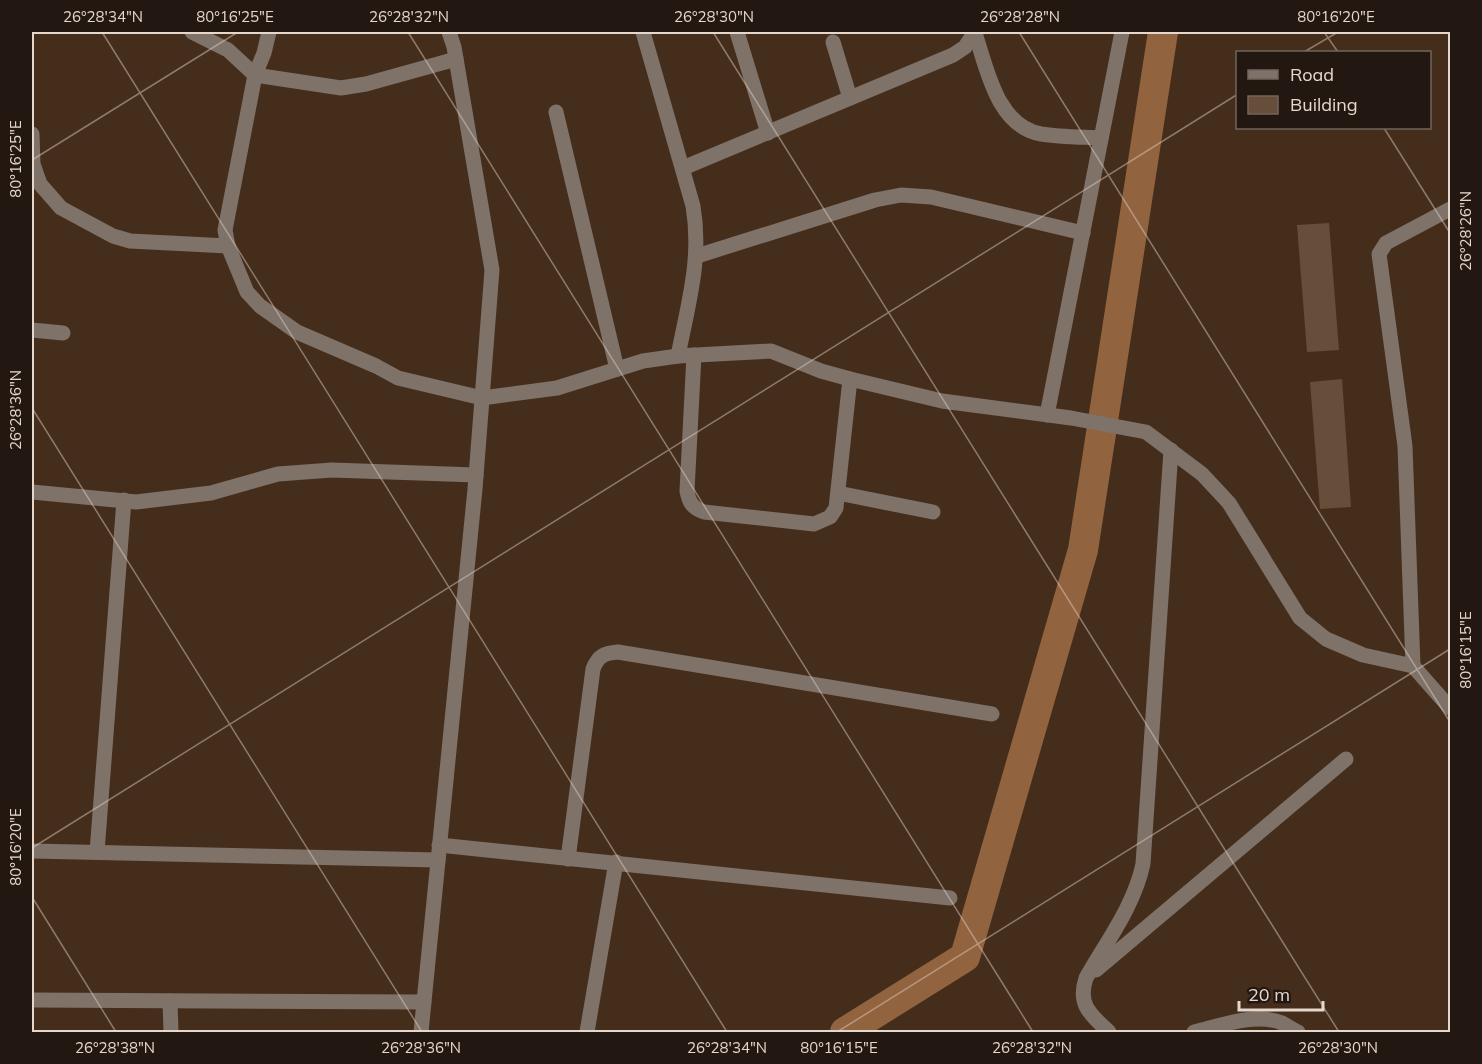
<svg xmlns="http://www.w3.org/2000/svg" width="1482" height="1064" font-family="Mulish,sans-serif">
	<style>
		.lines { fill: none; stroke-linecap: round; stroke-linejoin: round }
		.canal { stroke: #92633f; stroke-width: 30 }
		.building { fill: #674e3b }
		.minor { stroke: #7e7269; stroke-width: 15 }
		.ticks { fill: none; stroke: #e6d7cc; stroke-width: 1.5; stroke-opacity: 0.45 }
		.neatline { fill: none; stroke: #e6d7cc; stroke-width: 2 }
		.ticks-label { font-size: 15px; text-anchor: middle; fill: #e6d7cc }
	</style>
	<rect width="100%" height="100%" fill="#452d1c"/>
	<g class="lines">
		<path class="canal" d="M845,1032L965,957L1083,550L1163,32"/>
	</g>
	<g class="building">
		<path d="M1329,223L1339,350L1307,352L1297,225Z"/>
		<path d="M1342,379L1351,507L1320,509L1310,382Z"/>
	</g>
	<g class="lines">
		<g class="minor">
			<path d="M192,32L228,50L255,75L341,88L366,84L456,59"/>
			<path d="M269,32L264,53L255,75L225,230L228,246L247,292L260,306L297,332L376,366L398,378L482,398L557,388L643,361L678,356L771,351L821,371L850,379L942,401L1071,418L1146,432L1202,474L1229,503L1300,618L1326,639L1363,655L1413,666L1450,708"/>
			<path d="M643,32L693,206C702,259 688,304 678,356"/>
			<path d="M737,32L768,133"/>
			<path d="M975,33C987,69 997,126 1041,134C1060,137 1082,137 1101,138"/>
			<path d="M833,42L850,98"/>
			<path d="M556,112L617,369"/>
			<path d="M32,134L33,164L40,184L61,208L113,236L130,241L228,246"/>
			<path d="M683,168L953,55L965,47L975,32"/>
			<path d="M697,256L875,200L901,195L931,197L1083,233"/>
			<path d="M32,330L63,333"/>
			<path d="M694,355L687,491C689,503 693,508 704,512L814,524L830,517L836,508L850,379"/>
			<path d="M1047,415L1122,32"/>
			<path d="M32,492L136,502L211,493L278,474L332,470L476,475"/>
			<path d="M838,493L933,512"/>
			<path d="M1413,666L1405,446L1379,254L1386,243L1450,209"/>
			<path d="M439,845L950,898"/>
			<path d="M32,851L438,860"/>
			<path d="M97,852L124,500"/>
			<path d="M568,859L593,669C598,656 604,653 618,652L992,714"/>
			<path d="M1096,970L1346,759"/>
			<path d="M32,1000L424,1002"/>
			<path d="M170,1001L171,1032"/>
			<path d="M421,1032L475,489L492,270L454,47L449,32"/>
			<path d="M587,1032L616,862"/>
			<path d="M1109,1032C1091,1015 1077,1005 1086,978C1107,941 1134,906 1143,864L1171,450"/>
			<path d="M1194,1032C1220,1026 1255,1012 1282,1023C1288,1026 1293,1030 1298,1032"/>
		</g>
	</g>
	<path class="ticks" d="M102,32L727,1032M408,32L1033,1032M713,32L1339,1032M1019,32L1450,722M1324,32L1338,52M1304,52L1338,32M1384,128L1450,233M32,160L238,32M32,408L422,1032M32,848L1238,94M32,897L116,1032M837,1032L1450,649"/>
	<rect width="1482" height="1064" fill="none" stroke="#231811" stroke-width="66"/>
	<rect x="1236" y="51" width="195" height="78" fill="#231811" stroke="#71645c" stroke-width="1.5"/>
	<rect x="1248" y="70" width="30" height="9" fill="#7e7269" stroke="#71645c" stroke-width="1.5"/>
	<text x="1290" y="81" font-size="18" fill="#e6d7cc">Road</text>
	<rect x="1248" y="96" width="30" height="18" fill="#674e3b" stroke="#71645c" stroke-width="1.5"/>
	<text x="1290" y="111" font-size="18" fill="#e6d7cc">Building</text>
	<path d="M1239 1001v9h84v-9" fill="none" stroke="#e6d7cc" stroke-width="3"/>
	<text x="1248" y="1001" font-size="18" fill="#e6d7cc" stroke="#231811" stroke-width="4.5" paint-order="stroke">20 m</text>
	<rect x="33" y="33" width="1416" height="998" class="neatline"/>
	<g class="ticks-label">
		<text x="103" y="22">26°28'34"N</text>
		<text x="235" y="22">80°16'25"E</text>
		<text x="409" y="22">26°28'32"N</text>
		<text x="714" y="22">26°28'30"N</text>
		<text x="1020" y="22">26°28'28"N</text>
		<text x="1336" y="22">80°16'20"E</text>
		<text transform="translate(16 159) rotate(-90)" y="5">80°16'25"E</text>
		<text transform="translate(1466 231) rotate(-90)" y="5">26°28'26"N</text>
		<text transform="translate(16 410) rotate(-90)" y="5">26°28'36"N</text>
		<text transform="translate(1466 650) rotate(-90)" y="5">80°16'15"E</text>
		<text transform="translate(16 847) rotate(-90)" y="5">80°16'20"E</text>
		<text x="115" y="1053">26°28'38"N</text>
		<text x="421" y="1053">26°28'36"N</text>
		<text x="727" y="1053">26°28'34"N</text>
		<text x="839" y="1053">80°16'15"E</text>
		<text x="1032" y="1053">26°28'32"N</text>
		<text x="1338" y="1053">26°28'30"N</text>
	</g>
</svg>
